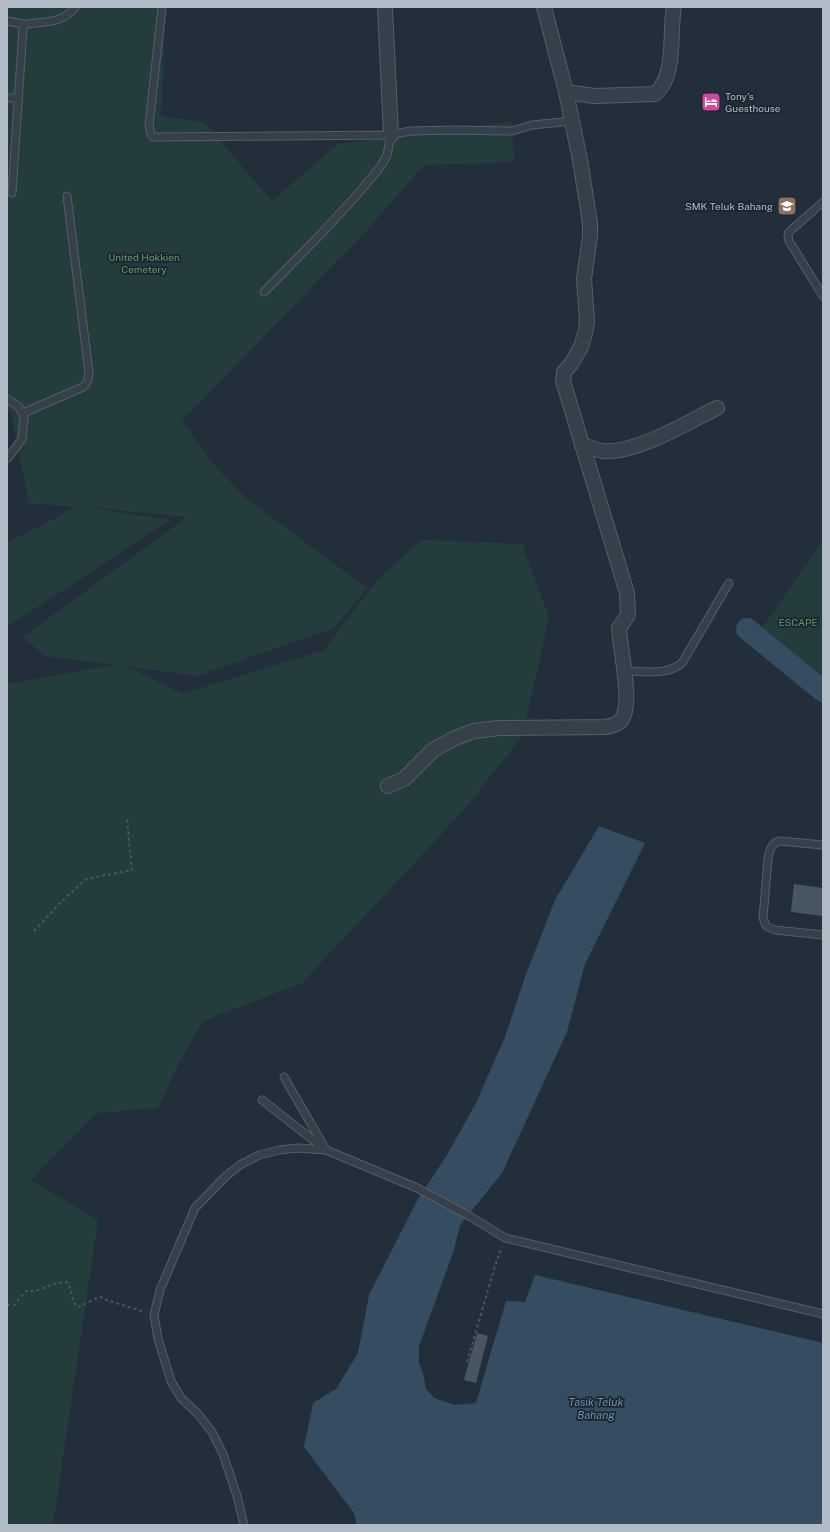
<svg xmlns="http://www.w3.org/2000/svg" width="830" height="1532" font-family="'Public Sans',sans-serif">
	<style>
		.green { fill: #253c3c }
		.water { fill: #364c61 }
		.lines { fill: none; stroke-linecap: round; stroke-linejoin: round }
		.river { stroke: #364c61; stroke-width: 22 }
		.building { fill: #485662 }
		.lane-casing { stroke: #545e68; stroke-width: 9 }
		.street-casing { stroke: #545e68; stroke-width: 16 }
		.path { stroke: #445959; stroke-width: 2; stroke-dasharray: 3 3; stroke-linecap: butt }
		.lane { stroke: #36404a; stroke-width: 7 }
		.street { stroke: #36404a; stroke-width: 14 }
		.labels { text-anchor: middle; stroke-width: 3.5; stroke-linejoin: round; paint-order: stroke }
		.poi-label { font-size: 10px; fill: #b1bbc6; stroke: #1b252f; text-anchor: start }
		.park-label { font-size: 10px; fill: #68976e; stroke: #1b252f }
		.water-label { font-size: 11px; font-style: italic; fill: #718faa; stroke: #1b252f }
	</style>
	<rect width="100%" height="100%" fill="#222f3a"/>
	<g class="green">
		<path d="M7,7H166L161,116L204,122L272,201L338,144L512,122L514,162L424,165L367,230L182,421L213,464L248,500L367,588L334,628L197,676L128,667L182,694L324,650L378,579L422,540L522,544L549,617L523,735L463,811L302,983L203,1021L179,1063L158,1108L97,1113L31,1180L98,1220L53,1525H7V684L113,665L45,656L23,637L187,517L85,507L170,520L7,627V543L76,507L29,503L11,411L7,412Z"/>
		<path d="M823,540V678L763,627Z"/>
	</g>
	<path class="water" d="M599,826L645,843L585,964L567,1032L502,1173L460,1225L454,1250L419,1346V1363L423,1373L426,1389L434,1398L455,1405L476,1403L506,1301L525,1302L535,1275L823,1343V1525H357L354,1513L304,1447L313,1403L336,1389L358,1353L369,1295L418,1199L447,1155L476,1103L505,1037L526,974L555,900Z"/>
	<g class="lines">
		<path class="river" d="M747,629L823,691"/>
	</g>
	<g class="building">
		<path d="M794,884L823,888V916L791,912Z"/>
		<path d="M477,1333L488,1336L476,1383L464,1380Z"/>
	</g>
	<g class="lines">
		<g class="lane-casing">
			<g id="lane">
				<path d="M162,7L149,125L151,134L153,137L391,135L410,131L453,130L512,131L532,125L572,121"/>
				<path d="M7,21C13,22 17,23 22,24C26,25 31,23 35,23C51,22 66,20 75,7"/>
				<path d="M7,98H18"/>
				<path d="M12,193L23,28L22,24"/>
				<path d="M823,202L789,232L788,235L789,241L823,296"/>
				<path d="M264,292L320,235L357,195L381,166L387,155L391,135"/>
				<path d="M7,399L19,407L24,417L22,439L8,458"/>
				<path d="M23,413L83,387C88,383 88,379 89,373L67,196"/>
				<path d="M624,671C643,671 667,676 682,663L729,583"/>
				<path d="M823,845L779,841C771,843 769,851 768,859L763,918L766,926L775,930L823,935"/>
				<path d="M284,1077L326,1150"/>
				<path d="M262,1100L322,1147"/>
				<path d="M244,1525L237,1496L223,1454L212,1432L198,1414L181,1398L171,1381L158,1339L154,1315L160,1290L195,1208L225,1177L240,1165L259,1155L279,1150L298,1148L326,1150L417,1188L471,1217L505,1238L823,1314"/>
			</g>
		</g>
		<g class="street-casing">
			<g id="street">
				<path d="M385,7L391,135"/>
				<path d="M566,92L594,96L655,94C677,76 669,33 674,7"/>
				<path d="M582,445C589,447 596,450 603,451C636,454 686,423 717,408"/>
				<path d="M388,786L404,779L433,750L455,738L474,731L499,728L605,727C612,726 620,724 623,717C632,700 620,649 619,628L628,615L627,593L563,381L564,372L571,364L581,347L586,330L587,320L584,279L590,236V223L580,160L566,92L544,7"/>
			</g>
		</g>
		<g class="path">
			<path d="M34,931L60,903L86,879L132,870L127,819"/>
			<path d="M7,1305H14L26,1291H36L53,1284L67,1282C74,1292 69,1296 77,1307C86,1305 92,1299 101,1297L103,1299L145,1312"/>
			<path d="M467,1362L495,1266L502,1247"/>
		</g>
		<use href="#lane" class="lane"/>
		<use href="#street" class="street"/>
	</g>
	<defs>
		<g id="hotel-square" transform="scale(1)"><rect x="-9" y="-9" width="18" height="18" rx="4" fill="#d1479c" stroke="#1b252f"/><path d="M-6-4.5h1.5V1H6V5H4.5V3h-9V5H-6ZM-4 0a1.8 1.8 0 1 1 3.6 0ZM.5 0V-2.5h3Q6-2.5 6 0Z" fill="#fff"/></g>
		<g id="school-square" transform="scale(1)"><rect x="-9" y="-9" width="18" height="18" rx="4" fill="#8d6e63" stroke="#1b252f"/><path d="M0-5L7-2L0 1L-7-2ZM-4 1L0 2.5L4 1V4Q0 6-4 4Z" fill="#fff"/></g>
	</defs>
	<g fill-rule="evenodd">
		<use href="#hotel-square" x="711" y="102"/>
		<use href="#school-square" x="787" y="206"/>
	</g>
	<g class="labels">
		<g class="poi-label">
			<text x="725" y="100">Tony's<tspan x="725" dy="12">Guesthouse</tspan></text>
			<text x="773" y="210" text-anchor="end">SMK Teluk Bahang</text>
		</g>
		<g class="park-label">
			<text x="144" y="261">United Hokkien<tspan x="144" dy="12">Cemetery</tspan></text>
			<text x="798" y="626">ESCAPE</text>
		</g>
		<g class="water-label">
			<text x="596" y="1406">Tasik Teluk<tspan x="596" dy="13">Bahang</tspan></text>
		</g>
	</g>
	<rect width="830" height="1532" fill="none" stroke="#b1bbc6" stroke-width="16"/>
</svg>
